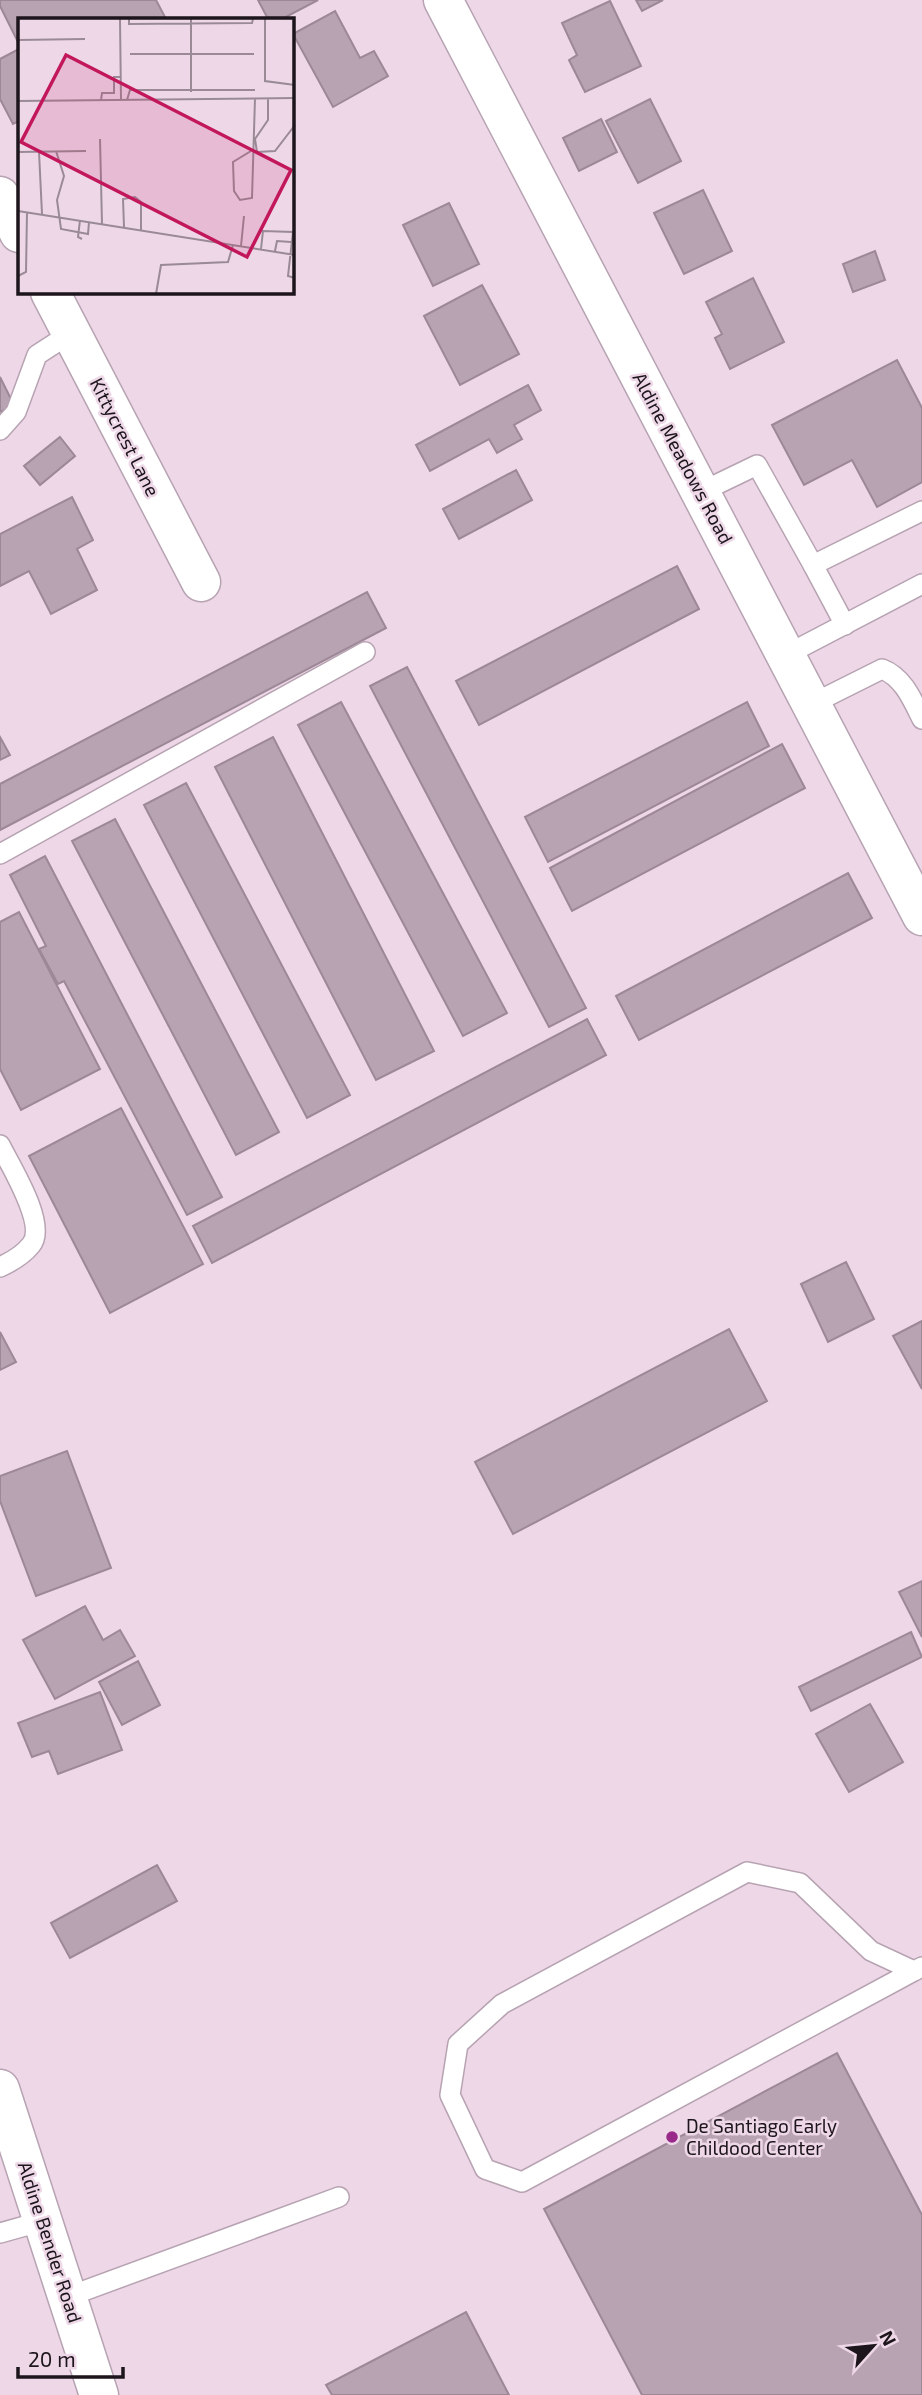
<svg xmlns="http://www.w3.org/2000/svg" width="922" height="2395" font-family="'Exo 2',sans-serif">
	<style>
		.building { fill: #b7a3b2; stroke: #9c8897; stroke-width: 2 }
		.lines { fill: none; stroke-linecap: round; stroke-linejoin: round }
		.service-casing { stroke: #b7a3b2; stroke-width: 22 }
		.minor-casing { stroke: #b7a3b2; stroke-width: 41 }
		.primary-casing { stroke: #b7a3b2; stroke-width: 41 }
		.service { stroke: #fff; stroke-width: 19 }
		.minor { stroke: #fff; stroke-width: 38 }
		.primary { stroke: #fff; stroke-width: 38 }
		.poi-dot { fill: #992a89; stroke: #eed8e8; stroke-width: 2.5 }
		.labels { text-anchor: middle; stroke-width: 5; stroke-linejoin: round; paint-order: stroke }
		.street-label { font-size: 19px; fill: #1c151b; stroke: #eed8e8 }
		.poi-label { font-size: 19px; fill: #1c151b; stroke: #eed8e8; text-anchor: start }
		.inset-road { fill: none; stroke: #9a8a96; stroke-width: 2 }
		.view { fill: #c2185b; fill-opacity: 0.15; stroke: #c2185b; stroke-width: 3.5 }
		.inset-edge { fill: none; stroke: #1c151b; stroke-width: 3.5 }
	</style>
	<rect width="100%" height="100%" fill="#eed8e8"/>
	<g class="building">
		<path d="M0,0H156L166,19H19V44L0,6Z"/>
		<path d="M258,0H318L282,19H268Z"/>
		<path d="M636,0H663L642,11Z"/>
		<path d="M610,1L641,66L585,92L569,60L577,55L562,23Z"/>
		<path d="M335,11L360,58L374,51L388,76L333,107L293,34Z"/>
		<path d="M19,49V121L13,124L0,99V59Z"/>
		<path d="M650,99L681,161L638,183L606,121Z"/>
		<path d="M601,119L617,152L579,171L563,138Z"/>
		<path d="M703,190L732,251L684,274L654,213Z"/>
		<path d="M449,203L479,264L433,286L403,225Z"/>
		<path d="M875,251L885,280L853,292L843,264Z"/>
		<path d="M753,278L784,342L730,369L715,338L722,334L706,302Z"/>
		<path d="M482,285L519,354L460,385L424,316Z"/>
		<path d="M897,360L922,408V482L877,507L852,460L804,485L772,425Z"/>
		<path d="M0,377L14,405L0,412Z"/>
		<path d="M528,385L541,410L514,425L522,439L497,453L489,439L430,471L416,445Z"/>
		<path d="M60,437L75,456L40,485L24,466Z"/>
		<path d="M516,470L532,500L459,539L443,509Z"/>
		<path d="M72,497L93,540L77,549L97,590L51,614L29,571L0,586V534Z"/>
		<path d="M677,566L699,609L479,725L456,681Z"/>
		<path d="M367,592L386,628L0,830V784Z"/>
		<path d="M407,667L586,1008L549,1027L370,686Z"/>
		<path d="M341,702L507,1013L463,1036L298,725Z"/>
		<path d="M747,702L769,746L548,862L525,817Z"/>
		<path d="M0,737L10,755L0,760Z"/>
		<path d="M273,737L434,1051L376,1080L215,767Z"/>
		<path d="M782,744L805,788L572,911L550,868Z"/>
		<path d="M186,783L350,1095L307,1118L144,805Z"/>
		<path d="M115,819L279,1132L236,1155L72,841Z"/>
		<path d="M45,856L222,1197L187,1215L64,981L58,984L39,949L46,946L10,875Z"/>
		<path d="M848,873L872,918L639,1040L616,996Z"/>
		<path d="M19,912L100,1069L21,1110L0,1069V922Z"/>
		<path d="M587,1019L606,1055L212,1263L193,1226Z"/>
		<path d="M121,1108L203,1264L110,1313L29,1156Z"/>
		<path d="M846,1262L874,1319L828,1342L801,1284Z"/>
		<path d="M922,1321V1389L893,1336Z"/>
		<path d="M729,1329L767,1401L513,1534L475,1462Z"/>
		<path d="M0,1332L16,1362L0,1370Z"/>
		<path d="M67,1451L111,1568L36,1596L0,1501V1476Z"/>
		<path d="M922,1581V1637L899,1592Z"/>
		<path d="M85,1606L103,1640L120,1630L135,1656L55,1699L23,1640Z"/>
		<path d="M911,1632L922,1657L811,1711L799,1687Z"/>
		<path d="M138,1661L160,1705L122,1725L99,1682Z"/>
		<path d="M100,1692L122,1750L58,1774L49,1751L32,1757L18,1723Z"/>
		<path d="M870,1704L903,1762L849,1792L816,1734Z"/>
		<path d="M157,1865L177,1901L70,1958L51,1923Z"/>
		<path d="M837,2053L922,2215V2395H642L544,2209Z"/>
		<path d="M466,2312L509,2395H332L326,2385Z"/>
	</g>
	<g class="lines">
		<g class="service-casing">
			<g id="service">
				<path d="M0,430L16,412L37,355L71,333"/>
				<path d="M701,492L757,465L813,565L922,511"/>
				<path d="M813,565L845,625"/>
				<path d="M786,655L922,584"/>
				<path d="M812,704L882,669C903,677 912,699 922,719"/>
				<path d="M0,854L365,652"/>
				<path d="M0,1145C10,1165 48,1225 31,1245C23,1255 11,1262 0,1267"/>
				<path d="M914,1971L871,1951L800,1883L747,1872L502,2004L458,2044L450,2095L485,2169L522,2182L914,1971L922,1967"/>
				<path d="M0,2233L43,2221"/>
				<path d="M67,2297L339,2197"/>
			</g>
		</g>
		<g class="minor-casing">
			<g id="minor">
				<path d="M443,0L922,916"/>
				<path d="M0,196L19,233"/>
				<path d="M50,292L201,582"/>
			</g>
		</g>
		<g class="primary-casing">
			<path id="primary" d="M0,2089L99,2395"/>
		</g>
		<use href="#service" class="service"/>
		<use href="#minor" class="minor"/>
		<use href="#primary" class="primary"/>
	</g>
	<circle class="poi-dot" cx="672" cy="2137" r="7"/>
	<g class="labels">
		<g class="street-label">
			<text transform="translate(125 437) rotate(63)" y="7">Kittycrest Lane</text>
			<text transform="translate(683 458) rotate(62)" y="7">Aldine Meadows Road</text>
			<text transform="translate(50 2242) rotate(72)" y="7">Aldine Bender Road</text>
		</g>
		<g class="poi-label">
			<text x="686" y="2133">De Santiago Early<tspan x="686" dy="22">Childood Center</tspan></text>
		</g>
	</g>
	<g transform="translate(18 18)">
		<rect width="276" height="276" fill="#eed8e8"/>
		<path class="inset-road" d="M102,1L103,82M111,1V6L234,5L235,1M247,1V63L277,67M0,22L67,21M112,36H236M173,74V1M250,80V102L237,121L239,134L257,133L277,107M83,82L84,75H96V59H103M109,82L112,72H237M0,83L277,80M82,121L84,206M38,133L46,158L39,182L43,211L70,216L71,204M233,133L215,144L216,173L222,182L234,180L237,80M0,134L68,133M21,134L24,196M0,193L277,237M62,202L60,219L64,221M106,209L105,181L117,179L123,184V212M223,228L226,198M243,231L245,213L275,214L270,258L277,260M257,233L259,223L273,224M0,258L8,254L9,194M138,276L143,247L210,244L215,227"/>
		<path class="view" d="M48,37L273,152L229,239L3,124Z"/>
		<rect width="276" height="276" class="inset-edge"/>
	</g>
	<g transform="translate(873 2346) rotate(63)" stroke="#eed8e8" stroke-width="5" paint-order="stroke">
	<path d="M0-5L12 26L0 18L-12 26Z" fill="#1c151b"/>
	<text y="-10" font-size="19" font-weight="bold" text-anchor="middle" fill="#1c151b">N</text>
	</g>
	<path d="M18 2367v10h105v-10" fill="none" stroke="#1c151b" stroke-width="3.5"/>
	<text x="28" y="2367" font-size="21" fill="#1c151b" stroke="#eed8e8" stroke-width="5" paint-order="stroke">20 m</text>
</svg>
